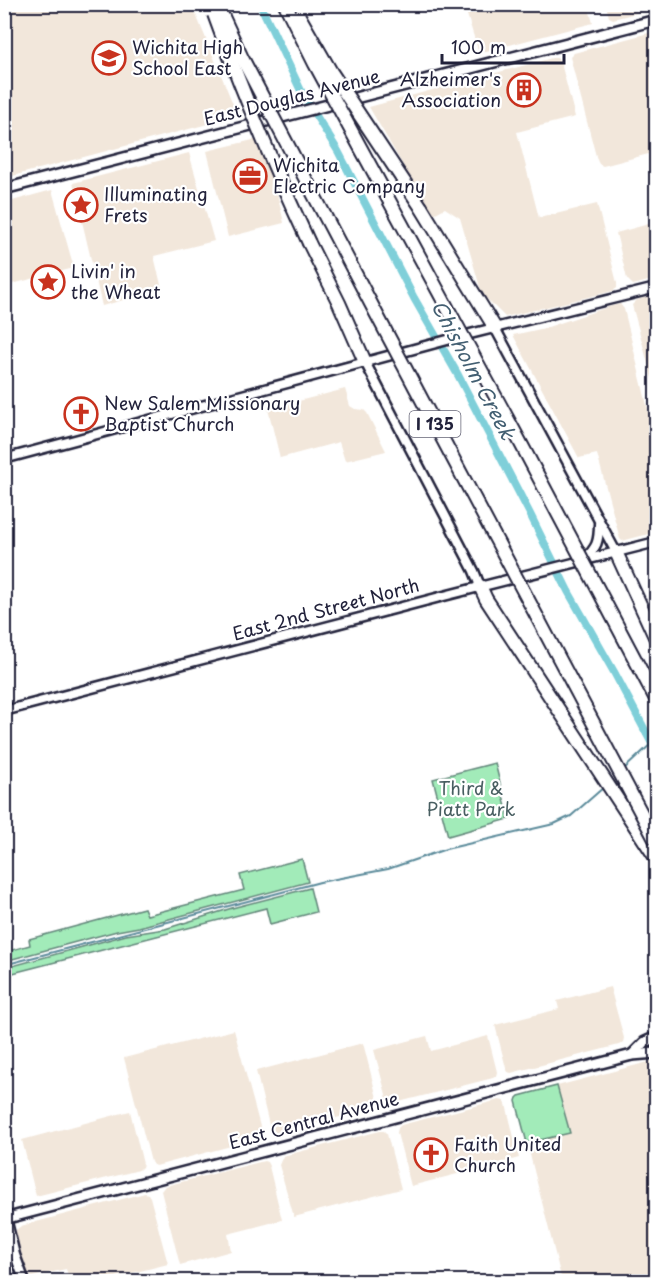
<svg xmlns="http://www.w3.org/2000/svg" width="661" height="1286" font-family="'Playpen Sans',sans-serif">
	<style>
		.built { fill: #f2e7db }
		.green { fill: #a2ebb9; stroke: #62867a; stroke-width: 1.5 }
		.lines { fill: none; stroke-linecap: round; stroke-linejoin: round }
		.stream { stroke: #5a8a9a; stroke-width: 2 }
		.canal { stroke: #7fcfd9; stroke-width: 8 }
		.tertiary-casing { stroke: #22223b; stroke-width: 13 }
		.secondary-casing { stroke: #22223b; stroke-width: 14 }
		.motorway-casing { stroke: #22223b; stroke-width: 16 }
		.tertiary { stroke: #fff; stroke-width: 8 }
		.secondary { stroke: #fff; stroke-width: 9 }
		.motorway { stroke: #fff; stroke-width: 12 }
		.motorway-bridge-casing { stroke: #22223b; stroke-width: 16; stroke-linecap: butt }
		.motorway-bridge { stroke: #fff; stroke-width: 12 }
		.labels { text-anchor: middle; stroke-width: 4.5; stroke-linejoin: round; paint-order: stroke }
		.shield { fill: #fff; stroke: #646476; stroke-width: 1.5 }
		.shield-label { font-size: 16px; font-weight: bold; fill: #22223b }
		.poi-label { font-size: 18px; fill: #22223b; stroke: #fff; text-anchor: start }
		.street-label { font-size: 18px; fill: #22223b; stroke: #fff }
		.park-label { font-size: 18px; fill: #485e61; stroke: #fff }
		.water-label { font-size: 20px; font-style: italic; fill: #435f72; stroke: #fff }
	</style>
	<rect width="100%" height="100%" fill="#fff"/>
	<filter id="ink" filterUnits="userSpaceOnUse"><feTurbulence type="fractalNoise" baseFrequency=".0167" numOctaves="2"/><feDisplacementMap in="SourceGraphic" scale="12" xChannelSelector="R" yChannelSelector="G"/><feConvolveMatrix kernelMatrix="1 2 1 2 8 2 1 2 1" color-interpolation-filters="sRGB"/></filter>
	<g filter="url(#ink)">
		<g class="built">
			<path d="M5,4L192,5L238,116L5,178Z"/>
			<path d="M464,5H588L593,23L479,53Z"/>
			<path d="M606,5H656V8L613,19L609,17Z"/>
			<path d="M656,31V152L603,166L599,164L597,160L570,57L574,53Z"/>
			<path d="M552,58H557L561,63L575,117L517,132L539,218L597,204L617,283V288L613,291L505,317L482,294L460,218L445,208L432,215L369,107Z"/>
			<path d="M257,139L264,150L274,180L284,223L228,237L207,151Z"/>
			<path d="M189,153L214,241L154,256L162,289L102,306L73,183Z"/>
			<path d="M52,190L74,268L12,284L11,292L5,294V203Z"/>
			<path d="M656,222V279L633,285L627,279L616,233Z"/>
			<path d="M656,294V393L632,305L637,300Z"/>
			<path d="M620,304L624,309L656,443V532L622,541L620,539L597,454L579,458L513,335L545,328L608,307Z"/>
			<path d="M345,389L350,406L355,409L364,410L367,413L386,451L345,461L339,442L280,458L268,409Z"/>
			<path d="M610,987L624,1038L623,1042L619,1045L511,1073L508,1072L506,1068L495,1025L559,1009L557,1001Z"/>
			<path d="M234,1030L262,1134L260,1137L257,1139L156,1166L153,1165L151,1162L124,1058Z"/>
			<path d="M427,1036L431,1051L488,1036L497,1072L496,1076L493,1078L391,1104L388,1102L374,1050Z"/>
			<path d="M363,1043L378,1102L375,1108L274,1134L271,1133L256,1071Z"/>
			<path d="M656,1060V1281H562L527,1143L570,1133L557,1086Z"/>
			<path d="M499,1100L504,1101L506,1104L519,1158L411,1186L397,1133L398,1128L401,1125Z"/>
			<path d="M130,1111L143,1164L142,1167L139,1170L36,1196L22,1140Z"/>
			<path d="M380,1131H384L387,1134L401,1189L294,1217L279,1165L283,1156Z"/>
			<path d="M264,1161L267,1162L269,1166L282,1220L228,1234L231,1251L180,1265L161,1191L165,1186Z"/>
			<path d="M145,1193L148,1194L150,1197L168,1264L100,1281H70L66,1269L32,1277L27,1274L16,1236V1230L21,1226Z"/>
		</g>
		<g class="green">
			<path d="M495,763L509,819L448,836L433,779Z"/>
			<path d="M302,859L308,882L139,927L117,931L5,961V952L30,945L29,939L144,908L147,915L244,890L240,875Z"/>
			<path d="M310,888L316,912L270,924L266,908L5,975V968L126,935L165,929L232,908Z"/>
			<path d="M557,1086L570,1133L527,1143L516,1101L517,1098L519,1096Z"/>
		</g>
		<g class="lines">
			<g class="stream">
				<path d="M624,769L652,743"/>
				<path d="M4,965L320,882L388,869L446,849L554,824L571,816L604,787"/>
			</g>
			<path class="canal" d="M260,4L303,95L338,151L414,298L458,375L530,514L568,591L614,672L656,751"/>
			<g class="tertiary-casing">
				<g id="tertiary">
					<path d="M495,328L616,552"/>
					<path d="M365,362L474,571L480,586"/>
					<path d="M4,459L466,335L656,288"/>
					<path d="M584,560C597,547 599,542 599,524"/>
					<path d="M4,711L440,597L656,542"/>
					<path d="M4,1210L15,1255L25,1282"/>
					<path d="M4,1275L6,1282"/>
				</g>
			</g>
			<g class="secondary-casing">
				<g id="secondary">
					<path d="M4,189L656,20"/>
					<path d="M632,1055L645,1042L656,1037"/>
					<path d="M4,1219L632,1055L656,1053"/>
				</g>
			</g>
			<g class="motorway-casing">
				<g id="motorway">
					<path d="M421,207L495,328"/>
					<path d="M309,243L339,303L365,362"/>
					<path d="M616,552L656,639"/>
					<path d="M480,586L486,599L656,858"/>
				</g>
			</g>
			<use href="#tertiary" class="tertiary"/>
			<use href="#secondary" class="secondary"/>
			<use href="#motorway" class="motorway"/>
			<g class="motorway-bridge-casing">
				<g id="motorway-bridge">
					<path d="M217,4L242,58L378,317L656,841"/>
					<path d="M285,4L315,64L518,438L656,699"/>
					<path d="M214,14C242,92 274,168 309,243"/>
					<path d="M299,16L331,72L421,207"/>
				</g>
			</g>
			<use href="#motorway-bridge" class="motorway-bridge"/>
		</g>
	</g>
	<defs>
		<g id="school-ring" transform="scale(1.725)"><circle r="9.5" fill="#fff" stroke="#c8321e" stroke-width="1.5"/><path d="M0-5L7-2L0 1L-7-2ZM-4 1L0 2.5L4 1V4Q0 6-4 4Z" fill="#c8321e"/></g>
		<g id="building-ring" transform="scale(1.725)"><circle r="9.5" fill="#fff" stroke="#c8321e" stroke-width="1.5"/><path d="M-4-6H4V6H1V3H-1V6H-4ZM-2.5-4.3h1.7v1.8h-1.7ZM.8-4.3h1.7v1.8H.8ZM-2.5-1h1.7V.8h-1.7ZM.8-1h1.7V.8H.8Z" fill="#c8321e"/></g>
		<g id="office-ring" transform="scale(1.725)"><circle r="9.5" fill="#fff" stroke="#c8321e" stroke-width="1.5"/><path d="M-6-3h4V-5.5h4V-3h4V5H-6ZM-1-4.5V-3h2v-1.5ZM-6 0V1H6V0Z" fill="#c8321e"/></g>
		<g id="sight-ring" transform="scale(1.725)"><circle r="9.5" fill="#fff" stroke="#c8321e" stroke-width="1.5"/><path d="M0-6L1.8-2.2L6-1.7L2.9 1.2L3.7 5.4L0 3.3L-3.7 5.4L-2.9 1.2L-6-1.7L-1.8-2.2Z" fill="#c8321e"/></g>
		<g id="church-ring" transform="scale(1.725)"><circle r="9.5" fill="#fff" stroke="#c8321e" stroke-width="1.5"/><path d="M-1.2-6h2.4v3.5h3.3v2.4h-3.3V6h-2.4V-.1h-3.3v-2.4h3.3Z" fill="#c8321e"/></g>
	</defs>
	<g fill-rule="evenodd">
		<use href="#school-ring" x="109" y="58"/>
		<use href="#building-ring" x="524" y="90"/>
		<use href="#office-ring" x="250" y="176"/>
		<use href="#sight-ring" x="81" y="205"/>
		<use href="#sight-ring" x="48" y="282"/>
		<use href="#church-ring" x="81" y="414"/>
		<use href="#church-ring" x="431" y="1155"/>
	</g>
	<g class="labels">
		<rect class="shield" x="409.5" y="411" width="51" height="26" rx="4.5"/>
		<g class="shield-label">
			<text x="435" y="430">I 135</text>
		</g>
		<g class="poi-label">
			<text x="132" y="54">Wichita High<tspan x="132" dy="21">School East</tspan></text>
			<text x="501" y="86" text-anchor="end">Alzheimer's<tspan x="501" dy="21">Association</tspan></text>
			<text x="273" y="172">Wichita<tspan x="273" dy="21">Electric Company</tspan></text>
			<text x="104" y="201">Illuminating<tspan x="104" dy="21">Frets</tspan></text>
			<text x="71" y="278">Livin' in<tspan x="71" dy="21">the Wheat</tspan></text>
			<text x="104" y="410">New Salem Missionary<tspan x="104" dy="21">Baptist Church</tspan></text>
			<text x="454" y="1151">Faith United<tspan x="454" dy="21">Church</tspan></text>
		</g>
		<g class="street-label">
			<text transform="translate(292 98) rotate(-14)" y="6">East Douglas Avenue</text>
			<text transform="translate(326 610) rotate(-15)" y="6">East 2nd Street North</text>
			<text transform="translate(314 1121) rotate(-15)" y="6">East Central Avenue</text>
		</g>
		<g class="park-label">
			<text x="471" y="795">Third &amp;<tspan x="471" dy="21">Piatt Park</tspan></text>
		</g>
		<g class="water-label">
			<text transform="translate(473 370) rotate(62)" y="7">Chisholm Creek</text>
		</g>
	</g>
	<rect width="661" height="1286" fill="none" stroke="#fff" stroke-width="24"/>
	<rect x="12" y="12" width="637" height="1262" fill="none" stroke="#22223b" stroke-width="2" filter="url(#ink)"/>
	<path d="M442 54v9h122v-9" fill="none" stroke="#22223b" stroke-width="3"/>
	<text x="451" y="54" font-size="18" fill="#22223b" stroke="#ffffff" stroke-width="4.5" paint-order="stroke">100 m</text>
</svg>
